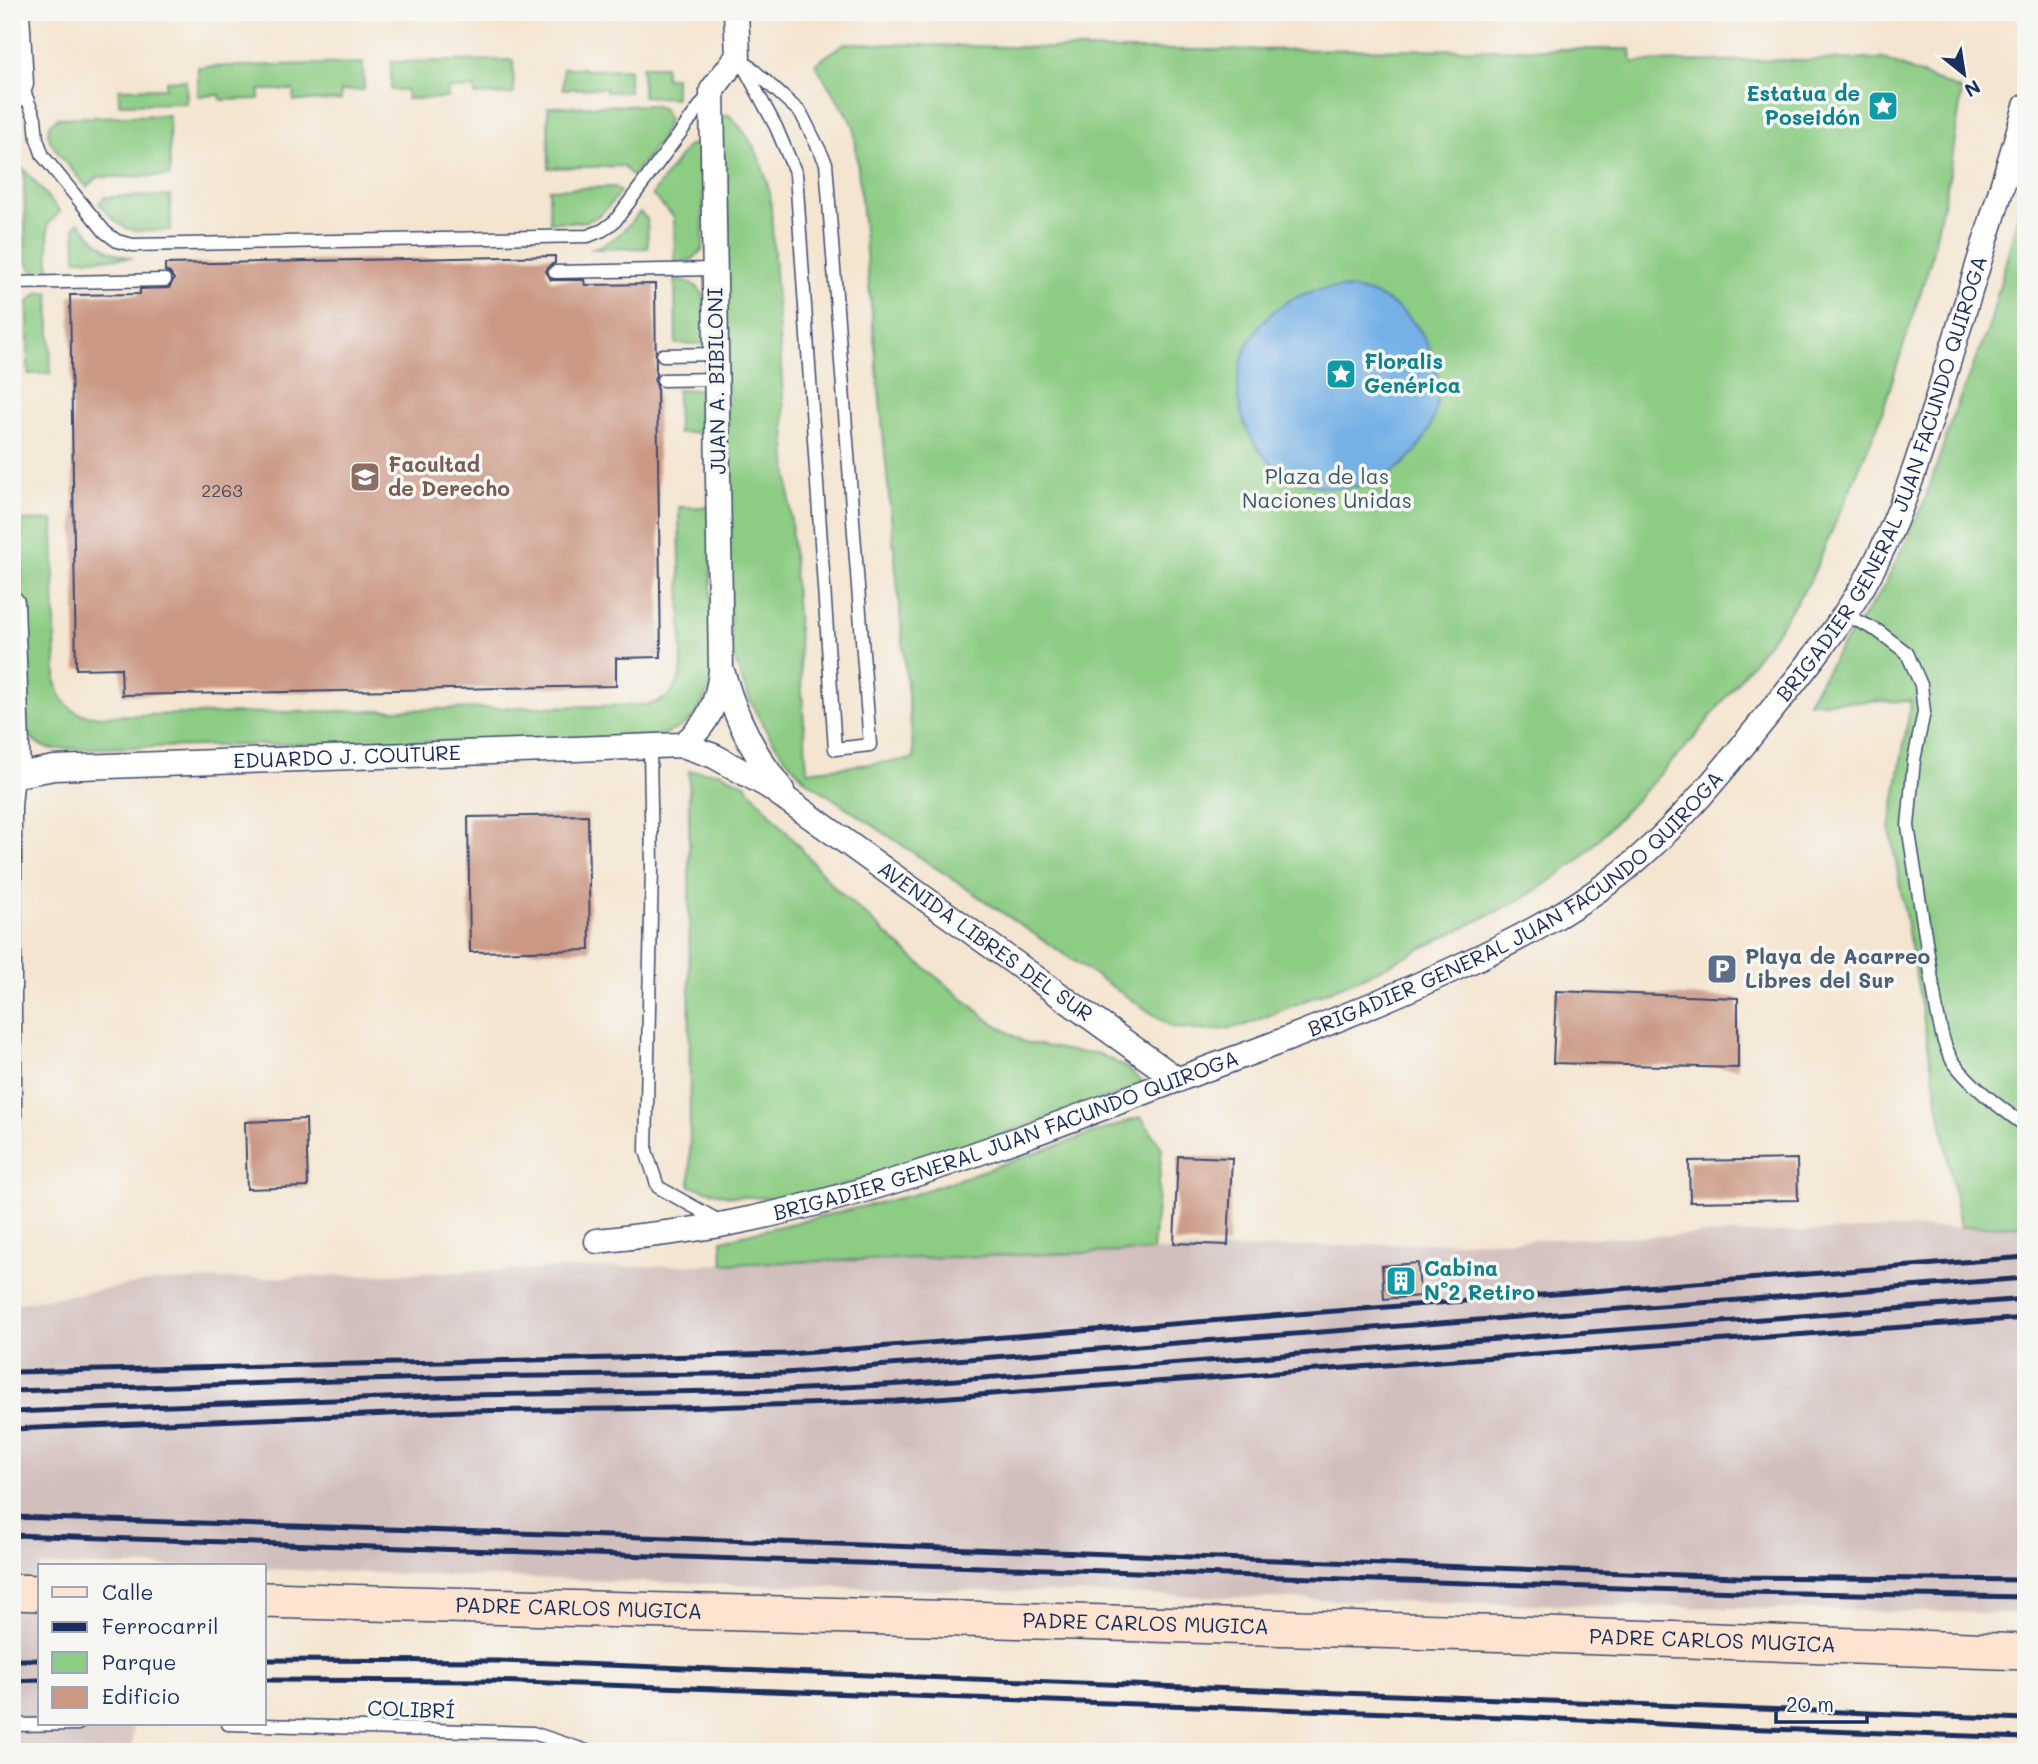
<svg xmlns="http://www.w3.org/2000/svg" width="2038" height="1764" font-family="Mali,sans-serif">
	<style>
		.industrial { fill: #d1bfbd }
		.green { fill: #8ccc83; stroke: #547e70; stroke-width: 2 }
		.water { fill: #74b1e6; stroke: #4870a2; stroke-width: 2 }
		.building { fill: #cb9884 }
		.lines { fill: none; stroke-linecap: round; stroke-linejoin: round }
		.lane-casing { stroke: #3c4a6f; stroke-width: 15 }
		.street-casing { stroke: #3c4a6f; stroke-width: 27 }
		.secondary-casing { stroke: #3c4a6f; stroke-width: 38 }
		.lane { stroke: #fff; stroke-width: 12 }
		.street { stroke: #fff; stroke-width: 24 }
		.secondary { stroke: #fde4d1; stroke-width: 35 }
		.rail { stroke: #1b2f5e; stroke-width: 5 }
		.labels { text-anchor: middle; stroke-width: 7; stroke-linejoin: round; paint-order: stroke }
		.number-label { font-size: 18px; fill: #474968 }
		.culture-label { font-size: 21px; font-weight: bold; fill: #0d838f; stroke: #f6f6f2; text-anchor: start }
		.street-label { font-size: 21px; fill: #1b2f5e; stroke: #f6f6f2 }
		.education-label { font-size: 21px; font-weight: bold; fill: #785e54; stroke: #f6f6f2; text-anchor: start }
		.park-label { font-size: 21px; fill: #375667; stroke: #f6f6f2 }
		.service-label { font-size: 21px; font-weight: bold; fill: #4e5e75; stroke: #f6f6f2; text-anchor: start }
	</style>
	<rect width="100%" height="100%" fill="#f6f6f2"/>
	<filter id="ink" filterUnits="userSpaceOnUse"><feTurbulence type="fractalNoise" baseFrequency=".0143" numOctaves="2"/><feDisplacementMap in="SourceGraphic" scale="14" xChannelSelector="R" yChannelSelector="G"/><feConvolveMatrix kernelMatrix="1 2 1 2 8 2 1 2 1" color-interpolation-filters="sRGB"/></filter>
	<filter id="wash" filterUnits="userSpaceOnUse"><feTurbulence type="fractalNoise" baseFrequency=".00686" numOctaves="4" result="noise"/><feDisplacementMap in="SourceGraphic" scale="28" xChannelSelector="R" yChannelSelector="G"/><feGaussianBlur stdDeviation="1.57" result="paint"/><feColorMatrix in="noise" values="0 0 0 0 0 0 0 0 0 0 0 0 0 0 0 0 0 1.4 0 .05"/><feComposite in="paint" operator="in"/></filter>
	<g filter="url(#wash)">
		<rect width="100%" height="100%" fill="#f4e5d0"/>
		<path class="industrial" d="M2026,1225V1614L1336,1600L607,1581L264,1569V1566H40V1724H133L132,1752H12V1304L156,1281Z"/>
		<g class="green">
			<path d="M845,43L1122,50L1631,49L1632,62L1884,59L1962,91L1950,173L1930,263L1878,425L1810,581L1779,628L1695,737L1580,859L1552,880L1520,900L1363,977L1243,1026L1211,1031L1175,1028L1166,1023L807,781C766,741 747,701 731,647L720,116L729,115C755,142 761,158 770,194L807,771L914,759L854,126L815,64Z"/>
			<path d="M513,60L514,94L475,95V88L448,89V98L407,99L406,90H391V62Z"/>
			<path d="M363,63L364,90L341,91V100L294,101L293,90H260L259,99L221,100L220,95L198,96V67Z"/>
			<path d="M642,66H665V78L675,77V98L643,96Z"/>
			<path d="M563,68H584V70L629,69V92H606V88L563,89Z"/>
			<path d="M186,80L187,103L119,104V89L166,88V81Z"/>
			<path d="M650,105C693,110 644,160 632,176L623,166L549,168L548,107Z"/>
			<path d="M169,115L170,176L98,177L87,187C78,176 46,144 48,131C49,124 53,121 58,118Z"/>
			<path d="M698,144L703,147V249L693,259L675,263L674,217L652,195L686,148L689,145Z"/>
			<path d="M24,169L60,212L48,224L49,275C36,276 29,270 26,258Z"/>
			<path d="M2026,183V1225L1960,1227L1890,829L1911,701L1808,702L1836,654L1883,589L1925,500L1956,408L1989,327Z"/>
			<path d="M615,187L620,192C595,226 590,222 550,222L549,189Z"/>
			<path d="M170,196L171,230C131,231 126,236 99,203L105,197Z"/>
			<path d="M640,212L647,219L648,248L590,249C614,243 625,230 640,212Z"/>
			<path d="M79,222C95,241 107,254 132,258L76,259L75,226Z"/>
			<path d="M675,279C714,283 706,313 708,344H676Z"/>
			<path d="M49,292L51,373L28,374V303L38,293Z"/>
			<path d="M709,389L710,432L678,433L677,390Z"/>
			<path d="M679,507H711V687L695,716L681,727L665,734L648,737L52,749C36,746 28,738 24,722L21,521L53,520L56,681C60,702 71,714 93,716L646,705C667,702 679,689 682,668Z"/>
			<path d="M689,771L719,772L745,784L834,887L912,957L989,1020L1024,1042L1076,1052L1097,1053L1124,1066L1146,1085L894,1171L795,1199L729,1196L690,1186Z"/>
			<path d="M1141,1117L1162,1148L1153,1251L723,1264L722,1240L912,1195Z"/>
		</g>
		<circle class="water" cx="1338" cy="388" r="100"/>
		<g id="blocks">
			<g class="building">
				<path d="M555,256V263L550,265L546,271L551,280H584L585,285L655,284L656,375L654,379L657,386L661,657L616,658V686L122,695L121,668L76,669L70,295L140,294V289L169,288L174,279L170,273L165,271V264Z"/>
				<path d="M588,815L590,950L470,952L468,817Z"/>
				<path d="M1556,991L1738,998V1068L1553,1063Z"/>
				<path d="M306,1119L308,1187L247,1189L245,1122Z"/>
				<path d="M1178,1156L1232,1158L1228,1245L1174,1243Z"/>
				<path d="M1797,1159L1798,1200L1690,1202L1689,1161Z"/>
				<path d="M1418,1263L1420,1296L1384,1299L1382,1266Z"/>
			</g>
		</g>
	</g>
	<g filter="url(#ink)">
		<use href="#blocks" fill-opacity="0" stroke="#3c4a6f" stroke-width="2"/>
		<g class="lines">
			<g class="lane-casing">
				<g id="lane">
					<path d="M738,56L801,113L826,163L870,745L835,749L796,174L776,127Z"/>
					<path d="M21,84L35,118L37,139L43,156L105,232L117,241L133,245L588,236L603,230L615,221L709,94"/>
					<path d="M555,272L715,269"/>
					<path d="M12,283L165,280"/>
					<path d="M663,355L716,354"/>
					<path d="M663,380L717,379"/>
					<path d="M1844,614L1878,631L1907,653L1921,685L1924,712L1914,760L1908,826L1937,1012C1941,1030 1944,1050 1955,1064C1972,1087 2003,1110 2026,1126"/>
					<path d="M650,748L652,866L646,1151L658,1187L721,1222"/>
					<path d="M15,1119V805L18,775"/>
					<path d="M228,1724L533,1733L590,1752"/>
					<path d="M12,1725L78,1724"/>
				</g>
			</g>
			<g class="street-casing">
				<g id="street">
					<path d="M12,99L21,84L17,12"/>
					<path d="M12,603L18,775"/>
					<path d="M723,674C735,717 754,755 782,790"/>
					<path d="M682,745C708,725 718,702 721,670L712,90L738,56L736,12"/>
					<path id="s1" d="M12,776L54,768L682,745L714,756L768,786L1178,1080"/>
					<path id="s2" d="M597,1241C640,1236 683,1232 725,1224C893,1192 1057,1124 1217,1065C1298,1036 1378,1004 1456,968C1511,943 1564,916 1612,880C1670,836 1717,778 1762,722C1798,678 1834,634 1863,586C1903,517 1925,439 1948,363C1974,278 2001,192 2026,106"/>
				</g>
			</g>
			<g class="secondary-casing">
				<g id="secondary">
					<path d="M12,1592L40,1593"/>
					<path id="s3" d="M264,1600L1517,1634L2026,1652"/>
				</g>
			</g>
			<use href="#lane" class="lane"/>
			<use href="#street" class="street"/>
			<use href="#secondary" class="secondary"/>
			<g class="rail">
				<path d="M12,1372L788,1354L2026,1257"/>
				<path d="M12,1391L464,1377L785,1373L2026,1278"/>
				<path d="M12,1412L465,1395L785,1390L903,1384L2026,1299"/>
				<path d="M12,1429L463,1411L678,1408L896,1401L2026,1318"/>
				<path d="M12,1517L671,1538L1737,1577L2026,1580"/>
				<path d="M12,1535L1740,1592L2026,1597"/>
				<path d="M12,1660H40"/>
				<path d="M264,1660L499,1661L2026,1719"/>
				<path d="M264,1680L490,1681L1560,1719L1739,1728L2026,1738"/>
				<path d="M12,1681L40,1680"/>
			</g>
		</g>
	</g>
	<defs>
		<g id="sight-square" transform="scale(1.575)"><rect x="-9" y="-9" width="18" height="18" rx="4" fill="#0f9aa8" stroke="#f6f6f2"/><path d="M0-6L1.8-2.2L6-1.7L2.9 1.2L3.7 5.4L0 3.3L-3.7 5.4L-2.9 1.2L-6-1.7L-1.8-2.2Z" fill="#fff"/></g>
		<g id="university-square" transform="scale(1.575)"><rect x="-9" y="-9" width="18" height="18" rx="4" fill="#8d6e63" stroke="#f6f6f2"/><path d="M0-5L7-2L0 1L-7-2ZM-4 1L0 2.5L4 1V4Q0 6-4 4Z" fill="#fff"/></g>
		<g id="parking-square" transform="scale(1.575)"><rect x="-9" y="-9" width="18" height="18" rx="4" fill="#5c6f8a" stroke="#f6f6f2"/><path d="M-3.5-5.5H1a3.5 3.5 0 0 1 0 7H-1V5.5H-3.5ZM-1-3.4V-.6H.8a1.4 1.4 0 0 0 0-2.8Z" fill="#fff"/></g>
		<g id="building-square" transform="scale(1.575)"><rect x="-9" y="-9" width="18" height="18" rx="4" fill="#0f9aa8" stroke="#f6f6f2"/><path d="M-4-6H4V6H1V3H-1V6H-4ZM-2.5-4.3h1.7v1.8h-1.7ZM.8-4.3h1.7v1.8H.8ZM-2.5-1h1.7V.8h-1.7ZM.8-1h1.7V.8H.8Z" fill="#fff"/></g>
	</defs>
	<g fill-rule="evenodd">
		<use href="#sight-square" x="1883" y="106"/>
		<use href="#sight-square" x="1341" y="374"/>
		<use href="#university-square" x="365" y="477"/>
		<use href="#parking-square" x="1722" y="969"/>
		<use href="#building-square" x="1401" y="1281"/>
	</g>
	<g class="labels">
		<g class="number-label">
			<text x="222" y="497">2263</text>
		</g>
		<g class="culture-label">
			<text x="1860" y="101" text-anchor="end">Estatua de<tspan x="1860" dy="24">Poseidón</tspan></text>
			<text x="1364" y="369">Floralis<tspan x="1364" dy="24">Genérica</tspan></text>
			<text x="1424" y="1276">Cabina<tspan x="1424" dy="24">N°2 Retiro</tspan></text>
		</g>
		<g class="street-label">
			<text transform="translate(717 381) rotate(-91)" y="7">JUAN A. BIBILONI</text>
			<text dy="7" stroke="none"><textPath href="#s2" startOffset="1578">BRIGADIER GENERAL JUAN FACUNDO QUIROGA</textPath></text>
			<text dy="7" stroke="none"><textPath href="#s1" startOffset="336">EDUARDO J. COUTURE</textPath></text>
			<text dy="7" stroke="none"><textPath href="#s2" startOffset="990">BRIGADIER GENERAL JUAN FACUNDO QUIROGA</textPath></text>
			<text dy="7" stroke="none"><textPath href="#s1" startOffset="1034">AVENIDA LIBRES DEL SUR</textPath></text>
			<text dy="7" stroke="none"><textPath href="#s2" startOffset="424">BRIGADIER GENERAL JUAN FACUNDO QUIROGA</textPath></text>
			<text dy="7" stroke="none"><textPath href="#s3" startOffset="315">PADRE CARLOS MUGICA</textPath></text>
			<text dy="7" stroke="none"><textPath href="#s3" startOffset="882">PADRE CARLOS MUGICA</textPath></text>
			<text dy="7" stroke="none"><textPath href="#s3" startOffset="1449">PADRE CARLOS MUGICA</textPath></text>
			<text transform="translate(411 1710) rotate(2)" y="7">COLIBRÍ</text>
		</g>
		<g class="education-label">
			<text x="388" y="472">Facultad<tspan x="388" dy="24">de Derecho</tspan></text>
		</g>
		<g class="park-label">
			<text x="1327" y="484">Plaza de las<tspan x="1327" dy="24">Naciones Unidas</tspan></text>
		</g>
		<g class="service-label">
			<text x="1745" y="964">Playa de Acarreo<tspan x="1745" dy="24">Libres del Sur</tspan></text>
		</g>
	</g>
	<rect width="2038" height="1764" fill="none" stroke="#f6f6f2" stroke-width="42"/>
	<rect x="38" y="1564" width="228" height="161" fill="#f6f6f2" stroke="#9ea6b7" stroke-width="2"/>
	<rect x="52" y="1587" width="35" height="10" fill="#fde4d1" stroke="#9ea6b7" stroke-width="2"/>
	<text x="102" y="1600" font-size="21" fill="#1b2f5e">Calle</text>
	<rect x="52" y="1622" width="35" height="10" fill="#1b2f5e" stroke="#9ea6b7" stroke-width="2"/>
	<text x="102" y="1634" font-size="21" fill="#1b2f5e">Ferrocarril</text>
	<rect x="52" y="1652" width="35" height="21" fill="#8ccc83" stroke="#9ea6b7" stroke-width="2"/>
	<text x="102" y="1670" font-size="21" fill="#1b2f5e">Parque</text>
	<rect x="52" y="1687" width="35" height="21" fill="#cb9884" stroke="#9ea6b7" stroke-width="2"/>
	<text x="102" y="1704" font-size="21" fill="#1b2f5e">Edificio</text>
	<g transform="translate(1964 74) rotate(150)" stroke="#f6f6f2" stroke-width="5" paint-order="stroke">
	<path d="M0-5L12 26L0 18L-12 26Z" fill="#1b2f5e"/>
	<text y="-10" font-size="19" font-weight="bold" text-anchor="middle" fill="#1b2f5e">N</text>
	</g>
	<path d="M1776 1712v10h91v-10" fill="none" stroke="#1b2f5e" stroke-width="3.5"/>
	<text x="1786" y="1712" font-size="21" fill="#1b2f5e" stroke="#f6f6f2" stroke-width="5" paint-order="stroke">20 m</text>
</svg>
